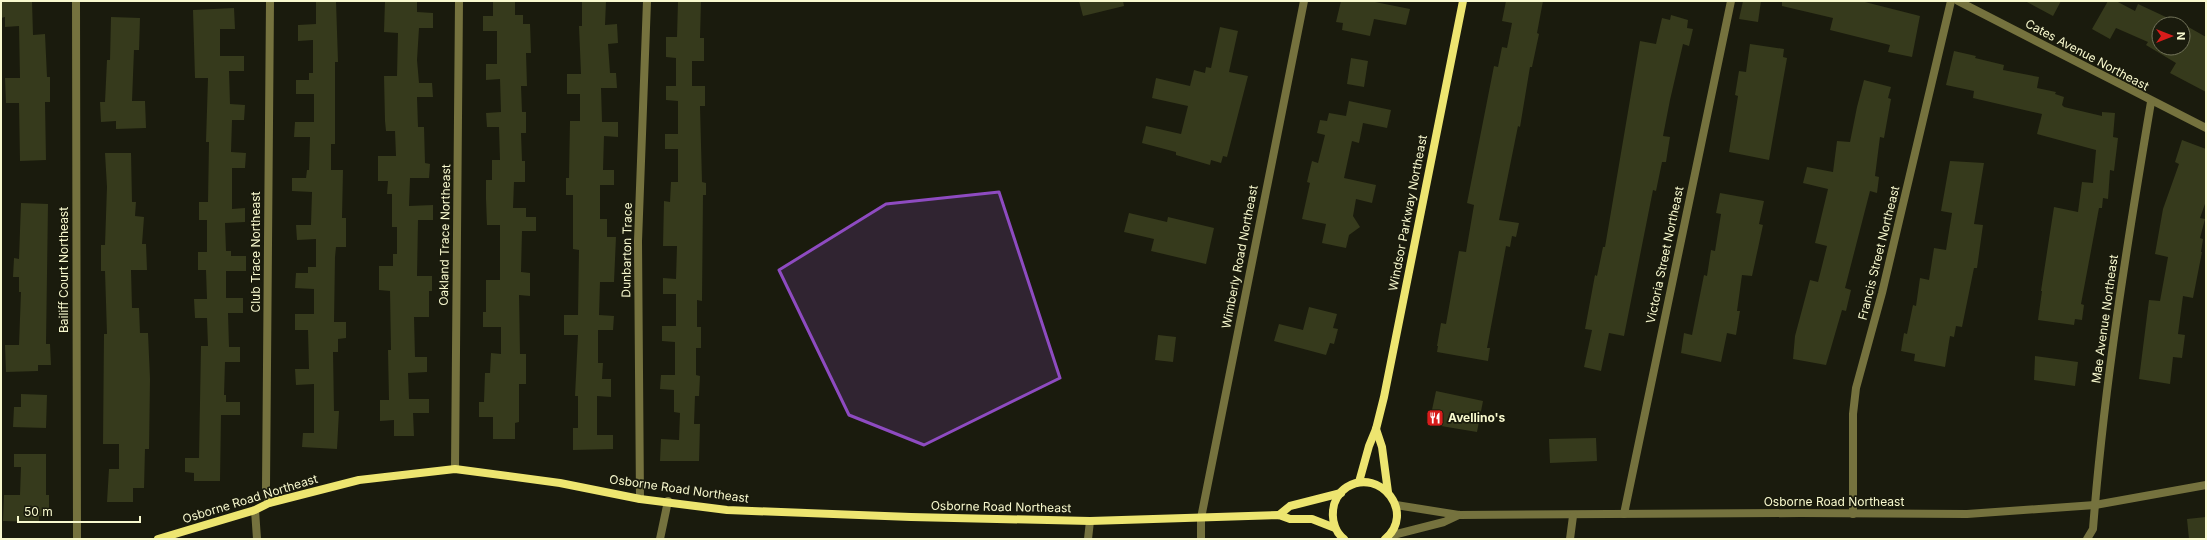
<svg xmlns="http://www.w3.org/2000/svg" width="2207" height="540" font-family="Inter,sans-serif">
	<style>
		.building { fill: #363a1c; fill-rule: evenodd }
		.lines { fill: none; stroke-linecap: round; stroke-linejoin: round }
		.street { stroke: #75723e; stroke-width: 8 }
		.secondary { stroke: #ede570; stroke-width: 8 }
		.marked { fill: #8e4bc1; fill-opacity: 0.2; stroke: #8e4bc1; stroke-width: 3; stroke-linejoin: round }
		.labels { text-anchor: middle; stroke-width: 3.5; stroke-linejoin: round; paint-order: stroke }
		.street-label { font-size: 12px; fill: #f8f9ce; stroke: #1a1b0d }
		.poi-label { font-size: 12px; font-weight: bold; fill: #f8f9ce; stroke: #1a1b0d; text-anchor: start }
	</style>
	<rect width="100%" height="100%" fill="#1a1b0d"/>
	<g class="building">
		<path d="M1,1H32L33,35L45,34L47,77H50V102H45L46,160L20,161L19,103H6L5,78H20L19,26L5,27V17L1,18Z"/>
		<path d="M316,1H336L338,62H335V144H331V170H343L342,218H346V247H336L335,257L334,322H346V338L338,339V352H333L334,411H339L337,449L302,447L303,433H314V384L296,385L295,369H309L308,330H295V314H314V289L295,288L296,273H308V267H316V239L297,240L296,225H311L312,192L292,191V178H306L307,170H309L310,137H294L295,122H314V94H296V80H309V73H313V40L298,41V25L316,24Z"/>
		<path d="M385,1H417V12L433,13V28H419L417,60L419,83H432L433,97H417L418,127H424L425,163L430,164L429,178H410L409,206L433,205V220H418L417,276H432V291H429V317H414L415,357H427V372L408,373L409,399H429V413H413L414,436H394V420L380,421V400H389L388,350H391L390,291L379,290V266H393V254H397V227H392V194H387L388,181H378V156H396L395,131H386L385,121L384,76H397L398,33L384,32Z"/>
		<path d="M493,1H515V15H523V24H530L531,53H526L527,86H521L522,112H526V133H521L522,161H525V182H514L513,208H526V217H536V231H522L521,272L530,273V296L519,295L520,354H526V384H519V422L515,423V439H493V417H479V402H484L485,373H490L491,353L501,354V327H483V312H486V280H500V225H487L486,199V180H492V160H500L499,127H487L486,113L501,112L500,79L486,80V64H497V31H483V16H493Z"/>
		<path d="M582,1H606L605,25L617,24L618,43L608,44L610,73H616L617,88H601L602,122H618V137L604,136L603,170H614V185H600V219H607V237H616L614,282H600L599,315L614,316L613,330H598V363H603L602,379H611V397L597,396V435H613V449L573,450V428H578V396H575L578,335H564V315H578L579,250L573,249V195H566V178H569L570,121H580V94H567V74H581L579,26H582Z"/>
		<path d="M678,1H701L700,38H704V61H692V86H705V106H700L702,182L706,183V195H703L702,301L697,300V327H701V348H696V375L700,376L699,396H695L694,424H700L699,461H660L661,439L679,440L680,413L674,412V390L660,389L661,375H675V342L662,341V326H676V294H663V278L676,279L677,246H663L664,201L670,202L671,182H678V149H665V134H678V101L666,100V86H676V58L666,57V37H677Z"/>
		<path d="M1079,1H1123L1124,6L1083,16Z"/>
		<path d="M1341,1H1370L1410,9L1406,25L1374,19L1370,36L1342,30L1343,23L1336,22Z"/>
		<path d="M1506,1H1543L1537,33L1539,34L1532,67H1530L1520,127L1518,126L1499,220L1519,223L1516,237L1512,236L1510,247L1506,246L1487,348H1490L1488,361L1437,352L1438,346H1437L1441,323L1446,324L1459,251L1466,252L1474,205L1467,203L1494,66L1498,67L1502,47L1507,48L1512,23L1502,21Z"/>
		<path d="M1743,1H1761L1758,22L1739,19Z"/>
		<path d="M1782,1H1861L1920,16L1912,57L1888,52L1890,45L1830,30L1833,18L1782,6Z"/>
		<path d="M2025,1H2061L2053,16Z"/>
		<path d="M2108,1H2116L2135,11L2138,4L2168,18L2169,16L2206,37V92L2170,73L2176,63L2146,45L2148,42L2116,28L2110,39L2092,29ZM2159,24H2183V48H2159Z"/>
		<path d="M234,8L235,29H220V56H244V71H229L230,104L245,105L244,120H232L231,152L246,153L245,168H232V209L245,208V222L225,223L226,251H231V256H246V271H226V298H243V313H228L229,347H240V362H225L224,395H226V402H240V415H221L220,481H194V473L185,472V458H199L201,346H208L207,318H195L194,299H207L206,270H198V252H207V220H199V202H208L209,142H206L208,78H195L193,10Z"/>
		<path d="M1671,15L1688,20L1687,28L1693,29L1689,46L1683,44L1670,100L1663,136L1670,137L1666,162H1662L1656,191L1653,190L1624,336L1609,333L1601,371L1584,367L1592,330L1585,329L1595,275L1597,276L1603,247H1605L1640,41L1656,44L1662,18L1670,20Z"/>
		<path d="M111,17L140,18L139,50H134L132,101H145L146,128L116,129V121L101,122L100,102H105L107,60H110Z"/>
		<path d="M1220,27L1238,31L1229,72L1248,76L1227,157L1223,156L1221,163L1211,160L1210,165L1176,155V152L1142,143L1146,126L1181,134L1188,106L1152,98L1156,78L1190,86L1194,70L1205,73L1206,67L1211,68Z"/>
		<path d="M1750,44L1784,49L1783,57L1787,58L1769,160L1729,152L1738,96L1735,95L1739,71L1746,72Z"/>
		<path d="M1954,51L1976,56L1975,58L2004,65L2003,70L2039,77L2037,88L2056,92L2055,94L2064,97L2062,105L2064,107L2102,116V112L2115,113L2113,137L2118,138L2114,171L2110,170L2108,199L2103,198L2102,208H2099L2081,304L2084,305L2082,320L2075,319L2074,325L2038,320L2042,291H2041L2054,207L2078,212L2082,182L2093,183L2096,150L2037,134L2042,114L1973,98L1974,91L1946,85Z"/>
		<path d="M1351,58L1368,61L1364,87L1347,84Z"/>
		<path d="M1864,80L1891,87L1888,98L1891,99L1884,138L1880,137L1875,176L1879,177L1877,193L1870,191L1845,288L1851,290L1846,311L1842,310L1826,365L1793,359L1795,336L1810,280L1818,282L1827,246L1815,243L1828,189L1803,183L1807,167L1833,172L1837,141L1850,142L1857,107Z"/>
		<path d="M1349,101L1391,110L1387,128L1363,123L1359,143L1352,141L1344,178L1376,185L1372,203L1356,199L1353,216L1360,227L1349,235L1346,248L1322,243L1326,224L1302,219L1310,183L1307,182L1312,161L1318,163L1325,135L1317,133L1320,120L1327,121L1329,113L1346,116Z"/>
		<path d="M2182,140L2206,149V201L2200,218L2205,219L2200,238L2203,239L2201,252H2202L2193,298L2183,296L2178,334L2185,335L2182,358L2173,357L2170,384L2139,379L2149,300L2160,301L2168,257L2155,254L2163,209L2179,164L2175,162Z"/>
		<path d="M105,153H131L132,202H136L135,216L144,217L142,244H146L147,270H131L132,308H139L140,333H148L150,379L149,449H145L144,488H133V502H107L109,469H119V444H103L104,334H107L105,271H101V245H105L107,187Z"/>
		<path d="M1950,161L1984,163L1974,224L1983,225L1977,268H1974L1962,327L1956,326L1954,337L1950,336L1945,367L1914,361L1915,354L1901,351L1904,333L1907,334L1913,305L1916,306L1920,278L1929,280L1934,248L1946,250L1952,213L1941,211Z"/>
		<path d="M1720,193L1764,201L1759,224L1763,225L1752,276L1742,275L1737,311H1740L1736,335L1727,333L1721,362L1681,353L1684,333L1692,335L1704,275L1707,276L1711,250L1715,251L1721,214L1716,213Z"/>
		<path d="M21,203L48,204L46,344H50L51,365H38V371L6,372L5,345H19L21,292H19V277H13L14,258L19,259Z"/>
		<path d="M1129,213L1167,222L1168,217L1214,228L1206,264L1151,251L1154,239L1124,232Z"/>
		<path d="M1309,307L1337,314L1333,328L1338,329L1334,344L1330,343L1326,355L1274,341L1279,324L1303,330Z"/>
		<path d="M1158,335L1176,337L1173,362L1155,360Z"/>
		<path d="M2035,356L2078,362L2075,386L2034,380Z"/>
		<path d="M1436,391L1483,401L1477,432L1429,424Z"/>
		<path d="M21,394L47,395L46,428L13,427L14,407H21Z"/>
		<path d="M1596,438L1597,461L1550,463L1549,439Z"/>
		<path d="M14,454H46V495H49V516H39V522L3,521L4,495H20L21,467H14Z"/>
		<path d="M2206,517V539H2189L2187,519Z"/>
	</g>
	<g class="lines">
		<g class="street">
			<path d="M76,1L77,539"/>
			<path d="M1958,1L2206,128"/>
			<path d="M455,469L459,1"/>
			<path d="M640,499L638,241L647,1"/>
			<path d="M269,503L266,488L270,1"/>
			<path d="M1396,505L1459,515L1800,513L1967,514L2095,505L2206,485"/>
			<path d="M255,510L257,539"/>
			<path d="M1624,514L1731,1"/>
			<path d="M1853,514V414L1856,388L1882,293L1951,1"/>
			<path d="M1389,536L1444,522L1459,515"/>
			<path d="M660,539L668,501"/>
			<path d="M1088,539L1090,521"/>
			<path d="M1201,539V518L1304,1"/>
			<path d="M1570,539L1573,516"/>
			<path d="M2087,539L2093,529C2104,386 2127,244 2151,102"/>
		</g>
		<g class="secondary">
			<path d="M1376,429L1382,447L1388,492"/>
			<path d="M1359,482L1369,446L1376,429L1384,397L1463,1"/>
			<path d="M1279,515L1290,506L1341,493"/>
			<path d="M158,539L255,510L269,503L359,480L455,469L560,483L640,499L727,510L911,517L1090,521L1279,515L1290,519H1312L1335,528"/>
			<path d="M1344,539C1336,533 1332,522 1333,512C1333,502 1339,492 1347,487C1381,467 1416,514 1385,539"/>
		</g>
	</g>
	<path class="marked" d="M999,192L1060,378L924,445L849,415L779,270L886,204Z"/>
	<defs>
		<g id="restaurant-square" transform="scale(0.9)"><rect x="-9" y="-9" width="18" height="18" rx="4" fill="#d81c1b" stroke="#1a1b0d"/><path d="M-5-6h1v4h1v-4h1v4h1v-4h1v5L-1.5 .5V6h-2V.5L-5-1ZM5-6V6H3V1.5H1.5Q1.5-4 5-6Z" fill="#fff"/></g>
	</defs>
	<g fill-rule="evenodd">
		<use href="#restaurant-square" x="1435" y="418"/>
	</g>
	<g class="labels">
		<g class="street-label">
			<text transform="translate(2087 55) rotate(28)" y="4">Cates Avenue Northeast</text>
			<text transform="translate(1408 213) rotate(-79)" y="4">Windsor Parkway Northeast</text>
			<text transform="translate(445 235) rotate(-89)" y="4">Oakland Trace Northeast</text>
			<text transform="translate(627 250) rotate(-89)" y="4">Dunbarton Trace</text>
			<text transform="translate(256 252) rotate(-90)" y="4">Club Trace Northeast</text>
			<text transform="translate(1879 253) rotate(-76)" y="4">Francis Street Northeast</text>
			<text transform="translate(1665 255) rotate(-78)" y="4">Victoria Street Northeast</text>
			<text transform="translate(1240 257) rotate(-79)" y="4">Wimberly Road Northeast</text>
			<text transform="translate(64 270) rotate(-90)" y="4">Bailiff Court Northeast</text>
			<text transform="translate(2105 319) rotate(-82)" y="4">Mae Avenue Northeast</text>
			<text transform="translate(679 489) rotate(8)" y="4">Osborne Road Northeast</text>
			<text transform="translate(250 499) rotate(-17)" y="4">Osborne Road Northeast</text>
			<text x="1834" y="506">Osborne Road Northeast</text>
			<text transform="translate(1001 507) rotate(1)" y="4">Osborne Road Northeast</text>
		</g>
		<g class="poi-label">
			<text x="1448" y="422">Avellino's</text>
		</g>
	</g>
	<rect width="2207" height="540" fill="none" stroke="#f8f9ce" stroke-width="4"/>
	<g transform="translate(2171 36) rotate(90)"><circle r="19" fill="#1a1b0d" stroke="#73745a"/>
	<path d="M0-3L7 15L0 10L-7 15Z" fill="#d81c1b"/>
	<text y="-6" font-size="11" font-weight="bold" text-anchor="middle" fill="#f8f9ce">N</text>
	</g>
	<path d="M18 516v6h122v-6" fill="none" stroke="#f8f9ce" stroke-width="2"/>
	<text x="24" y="516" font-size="12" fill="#f8f9ce" stroke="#1a1b0d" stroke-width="3" paint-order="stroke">50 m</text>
</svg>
